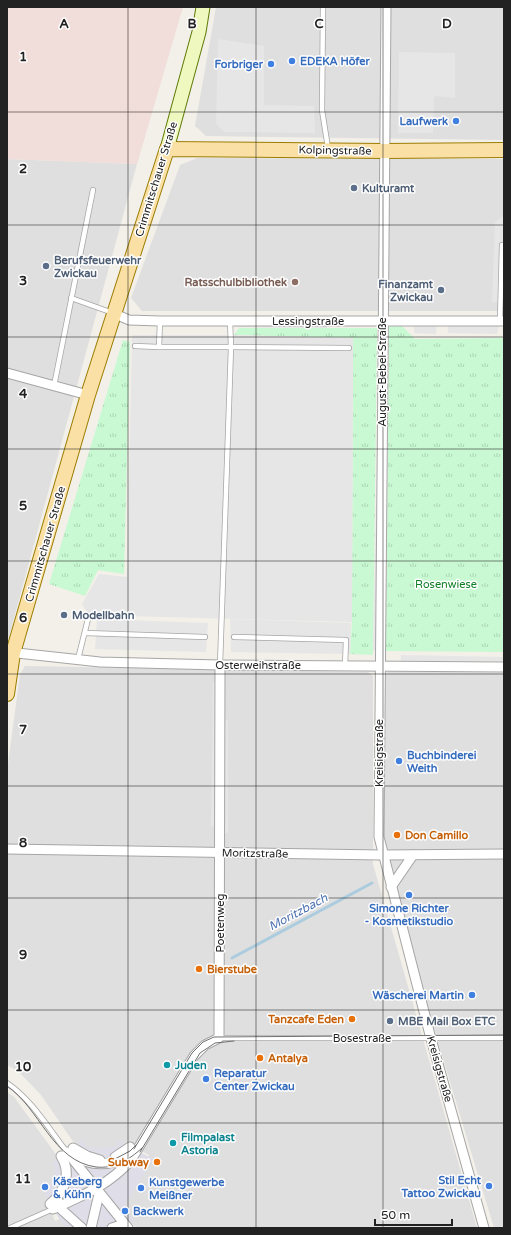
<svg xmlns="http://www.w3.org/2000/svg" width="511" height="1235" font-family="'Varela Round',sans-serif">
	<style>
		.residential { fill: #e0dfdf }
		.commercial { fill: #f1ddd9 }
		.park { fill: url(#park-tufts) }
		.parking { fill: #e6e6e6 }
		.plaza { fill: #dedde8 }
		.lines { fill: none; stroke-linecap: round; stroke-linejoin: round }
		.stream { stroke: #aaccde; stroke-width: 3 }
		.lane-casing { stroke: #a6a6a6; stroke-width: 6 }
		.street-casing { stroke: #a6a6a6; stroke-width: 11 }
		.secondary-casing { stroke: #5f7a07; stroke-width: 15 }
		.primary-casing { stroke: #9c7d03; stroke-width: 16 }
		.lane { stroke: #fff; stroke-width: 4.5 }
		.street { stroke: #fff; stroke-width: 9 }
		.secondary { stroke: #eff9bf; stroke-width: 13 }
		.primary { stroke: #fae0a5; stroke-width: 14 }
		.tram { stroke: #707070; stroke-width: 1 }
		.grid { fill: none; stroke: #222; stroke-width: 1; stroke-opacity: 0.55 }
		.shop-dot { fill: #3f7fe0; stroke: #fff; stroke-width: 1.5 }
		.service-dot { fill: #5c6f8a; stroke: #fff; stroke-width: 1.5 }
		.education-dot { fill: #8d6e63; stroke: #fff; stroke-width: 1.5 }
		.food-dot { fill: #e8710a; stroke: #fff; stroke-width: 1.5 }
		.culture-dot { fill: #0f9aa8; stroke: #fff; stroke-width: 1.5 }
		.labels { text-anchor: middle; stroke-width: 3; stroke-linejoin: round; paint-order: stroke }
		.shop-label { font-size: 11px; font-weight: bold; fill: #366cbe; stroke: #fff; text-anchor: start }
		.street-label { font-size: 11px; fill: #222; stroke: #fff }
		.service-label { font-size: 11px; font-weight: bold; fill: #4e5e75; stroke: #fff; text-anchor: start }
		.education-label { font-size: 11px; font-weight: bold; fill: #785e54; stroke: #fff; text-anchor: end }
		.park-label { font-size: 11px; fill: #0e8126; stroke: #fff }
		.food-label { font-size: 11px; font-weight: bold; fill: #c56008; stroke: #fff; text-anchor: start }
		.culture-label { font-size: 11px; font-weight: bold; fill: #0d838f; stroke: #fff; text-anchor: start }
		.water-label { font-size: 12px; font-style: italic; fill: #4e73b1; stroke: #fff }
		.grid-label { font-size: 13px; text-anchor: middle; font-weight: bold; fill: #222; stroke: #fff; stroke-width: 3; stroke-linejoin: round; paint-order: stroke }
	</style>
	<defs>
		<pattern id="park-tufts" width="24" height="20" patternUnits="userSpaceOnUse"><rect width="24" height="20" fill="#c8f9d2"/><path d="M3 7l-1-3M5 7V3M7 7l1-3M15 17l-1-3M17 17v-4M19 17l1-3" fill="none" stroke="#acd5b4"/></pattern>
	</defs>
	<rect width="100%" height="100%" fill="#f2f0e9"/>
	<g class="residential">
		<path d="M216,7H504V140L206,136L195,126Z"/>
		<path d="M197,158L504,159V311H142L131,298L180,165Z"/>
		<path d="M7,159L137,164L7,644Z"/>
		<path d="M25,666L368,672L373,676V864L477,1228H137L122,1216L124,1197L149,1155L130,1145L117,1154L83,1150L72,1140L41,1095L18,1071L7,1065V771L20,674Z"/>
		<path d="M389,671L504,673V1228H494L420,982L384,851L383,676Z"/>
		<path d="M7,1092L14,1097L63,1164L48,1203L55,1221L64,1217L75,1228H7Z"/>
	</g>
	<path class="commercial" d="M7,7H183L137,164L7,159Z"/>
	<g class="park">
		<path d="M402,326L415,339L504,338V652L386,651L389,327Z"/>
		<path d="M239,328H377L373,655L350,654L352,622L353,338L234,335Z"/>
		<path d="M123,340L130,342L124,574L98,570L85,596L49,584Z"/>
	</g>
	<g class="parking">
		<path d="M218,39L264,46V105L314,106L315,133L224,132L216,123Z"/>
		<path d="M399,52L455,53V98L434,96L433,133H398Z"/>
		<path d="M504,215V303L492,302L495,222Z"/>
		<path d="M414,321H437L436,334L414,333Z"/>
		<path d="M447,321H500L497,334L448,333Z"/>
		<path d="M238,323H327V328L238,327Z"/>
		<path d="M132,335H231L353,338L352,622L89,615L82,604L99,574L127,577Z"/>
		<path d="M376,503L380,504L378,650H373Z"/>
		<path d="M97,619L208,623L206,652L95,649Z"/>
		<path d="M230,619L351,623L350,654L231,652Z"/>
		<path d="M401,655L504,657V661H401Z"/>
		<path d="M213,682H215L216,827L211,826Z"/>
		<path d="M224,720H228V833H223Z"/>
	</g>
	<path class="plaza" d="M83,1140L86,1147L110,1148V1146L117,1147L119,1141L153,1159L123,1209L124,1213L134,1219L128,1228H67L61,1222L45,1195L56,1171L52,1163Z"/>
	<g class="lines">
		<path class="stream" d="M232,958L372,883"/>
		<g class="lane-casing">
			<g id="lane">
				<path d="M323,7L322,110L328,148"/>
				<path d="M71,298L113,313"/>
				<path d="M230,321L231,347L349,348"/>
				<path d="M500,321L502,245H504"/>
				<path d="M135,346L159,347L160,321"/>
				<path d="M159,347H231L220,665"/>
				<path d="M54,386L93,190"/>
				<path d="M85,633L205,637"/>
				<path d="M234,637L346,640L345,666"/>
				<path d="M78,659L89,615"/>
				<path d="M219,1038H504"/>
				<path d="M7,1083C32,1100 49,1129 67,1152"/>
				<path d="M10,1228L53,1209"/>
			</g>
		</g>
		<g class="street-casing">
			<g id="street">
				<path d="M386,7L379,837L430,1035L484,1228"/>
				<path d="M113,313L129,320L160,321H504"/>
				<path d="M7,373L88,395"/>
				<path d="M8,652L100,662L220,665L504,667"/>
				<path d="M7,849L382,855L504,854"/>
				<path d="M391,887L413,855"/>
				<path d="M73,1148L87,1156L100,1160"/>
				<path d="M67,1152L128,1228"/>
				<path d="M72,1155C93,1168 114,1166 134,1152"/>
				<path d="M115,1157L130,1147"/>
				<path d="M58,1201L62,1210L82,1228"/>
				<path d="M50,1204C65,1192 72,1173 61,1156"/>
				<path d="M53,1209C82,1196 109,1185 131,1160L194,1056L205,1045L219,1038L220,665"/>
				<path d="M91,1228L99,1194"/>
				<path d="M112,1228L124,1224"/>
			</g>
		</g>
		<g class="secondary-casing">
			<path id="secondary" d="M167,149L199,32L203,7"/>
		</g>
		<g class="primary-casing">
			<path id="primary" d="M7,694L13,653L88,395L167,149L384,151L504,150"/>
		</g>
		<use href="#lane" class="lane"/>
		<use href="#street" class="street"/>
		<use href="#secondary" class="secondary"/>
		<use href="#primary" class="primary"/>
		<g class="tram">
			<path d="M7,1086C40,1108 52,1161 96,1167C114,1169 129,1160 142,1148"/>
			<path d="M134,1149L192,1053L203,1042L214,1037L504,1035"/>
			<path d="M140,1152L200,1053L215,1043L234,1041"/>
			<path d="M113,1160L130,1151L136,1145"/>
		</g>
	</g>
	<path class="grid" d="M128,7V1228M256,7V1228M383,7V1228M7,112H504M7,225H504M7,337H504M7,449H504M7,561H504M7,674H504M7,786H504M7,898H504M7,1010H504M7,1123H504"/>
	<g class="shop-dot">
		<circle cx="292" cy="61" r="4"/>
		<circle cx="271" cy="64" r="4"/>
		<circle cx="456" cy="121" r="4"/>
		<circle cx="399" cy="761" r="4"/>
		<circle cx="409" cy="895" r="4"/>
		<circle cx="472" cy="995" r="4"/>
		<circle cx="206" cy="1079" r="4"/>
		<circle cx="489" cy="1186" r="4"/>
		<circle cx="45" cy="1187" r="4"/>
		<circle cx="141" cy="1188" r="4"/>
		<circle cx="125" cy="1211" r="4"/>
	</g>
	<g class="service-dot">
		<circle cx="354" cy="188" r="4"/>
		<circle cx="46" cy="266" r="4"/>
		<circle cx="441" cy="290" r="4"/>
		<circle cx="64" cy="615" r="4"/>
		<circle cx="390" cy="1021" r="4"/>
	</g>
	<circle class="education-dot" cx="295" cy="282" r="4"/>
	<g class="food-dot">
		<circle cx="397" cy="835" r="4"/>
		<circle cx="199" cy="969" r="4"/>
		<circle cx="352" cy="1019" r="4"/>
		<circle cx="260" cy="1058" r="4"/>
		<circle cx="157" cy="1162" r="4"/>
	</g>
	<g class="culture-dot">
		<circle cx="167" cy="1065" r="4"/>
		<circle cx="173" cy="1143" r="4"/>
	</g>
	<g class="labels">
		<g class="shop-label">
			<text x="300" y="65">EDEKA Höfer</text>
			<text x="263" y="68" text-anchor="end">Forbriger</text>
			<text x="448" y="125" text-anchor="end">Laufwerk</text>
			<text x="407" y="759">Buchbinderei<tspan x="407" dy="13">Weith</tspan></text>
			<text x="409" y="912" text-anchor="middle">Simone Richter<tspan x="409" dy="13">- Kosmetikstudio</tspan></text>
			<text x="464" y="999" text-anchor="end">Wäscherei Martin</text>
			<text x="214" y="1077">Reparatur<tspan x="214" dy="13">Center Zwickau</tspan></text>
			<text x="481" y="1184" text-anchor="end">Stil Echt<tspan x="481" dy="13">Tattoo Zwickau</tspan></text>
			<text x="53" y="1185">Käseberg<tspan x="53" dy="13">&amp; Kühn</tspan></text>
			<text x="149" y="1186">Kunstgewerbe<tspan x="149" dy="13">Meißner</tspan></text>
			<text x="133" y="1215">Backwerk</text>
		</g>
		<g class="street-label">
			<text transform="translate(335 150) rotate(1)" y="4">Kolpingstraße</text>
			<text transform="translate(156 179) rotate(-73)" y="4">Crimmitschauer Straße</text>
			<text x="308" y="325">Lessingstraße</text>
			<text transform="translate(382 372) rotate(-90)" y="4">August-Bebel-Straße</text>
			<text transform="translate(45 544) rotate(-74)" y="4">Crimmitschauer Straße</text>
			<text x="258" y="669">Osterweihstraße</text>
			<text transform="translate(379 753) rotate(-90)" y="4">Kreisigstraße</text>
			<text transform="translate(255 853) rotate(1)" y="4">Moritzstraße</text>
			<text transform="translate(220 923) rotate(-90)" y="4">Poetenweg</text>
			<text x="362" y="1042">Bosestraße</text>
			<text transform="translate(440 1069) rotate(74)" y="4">Kreisigstraße</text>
		</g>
		<g class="service-label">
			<text x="362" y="192">Kulturamt</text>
			<text x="54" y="264">Berufsfeuerwehr<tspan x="54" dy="13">Zwickau</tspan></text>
			<text x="433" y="288" text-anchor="end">Finanzamt<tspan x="433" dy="13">Zwickau</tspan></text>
			<text x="72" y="619">Modellbahn</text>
			<text x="398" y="1025">MBE Mail Box ETC</text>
		</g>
		<g class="education-label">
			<text x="287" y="286">Ratsschulbibliothek</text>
		</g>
		<g class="park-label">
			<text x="446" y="588">Rosenwiese</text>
		</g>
		<g class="food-label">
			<text x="405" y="839">Don Camillo</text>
			<text x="207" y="973">Bierstube</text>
			<text x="344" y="1023" text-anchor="end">Tanzcafe Eden</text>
			<text x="268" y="1062">Antalya</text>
			<text x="149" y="1166" text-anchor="end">Subway</text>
		</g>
		<g class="culture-label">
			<text x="175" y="1069">Juden</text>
			<text x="181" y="1141">Filmpalast<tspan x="181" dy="13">Astoria</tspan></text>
		</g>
		<g class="water-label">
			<text transform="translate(298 912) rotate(-28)" y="4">Moritzbach</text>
		</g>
	</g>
	<g class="grid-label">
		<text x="64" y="28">A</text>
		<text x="192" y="28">B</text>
		<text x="319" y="28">C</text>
		<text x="447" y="28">D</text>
		<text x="23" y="61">1</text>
		<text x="23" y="173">2</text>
		<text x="23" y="285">3</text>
		<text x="23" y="398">4</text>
		<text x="23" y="510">5</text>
		<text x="23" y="622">6</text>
		<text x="23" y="734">7</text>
		<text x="23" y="847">8</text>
		<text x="23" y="959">9</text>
		<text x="23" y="1071">10</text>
		<text x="23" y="1183">11</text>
	</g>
	<rect width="511" height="1235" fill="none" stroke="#222222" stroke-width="16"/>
	<path d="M375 1219v6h77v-6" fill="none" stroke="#222222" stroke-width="2"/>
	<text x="381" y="1219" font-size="12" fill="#222222" stroke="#ffffff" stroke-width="3" paint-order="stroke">50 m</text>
</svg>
